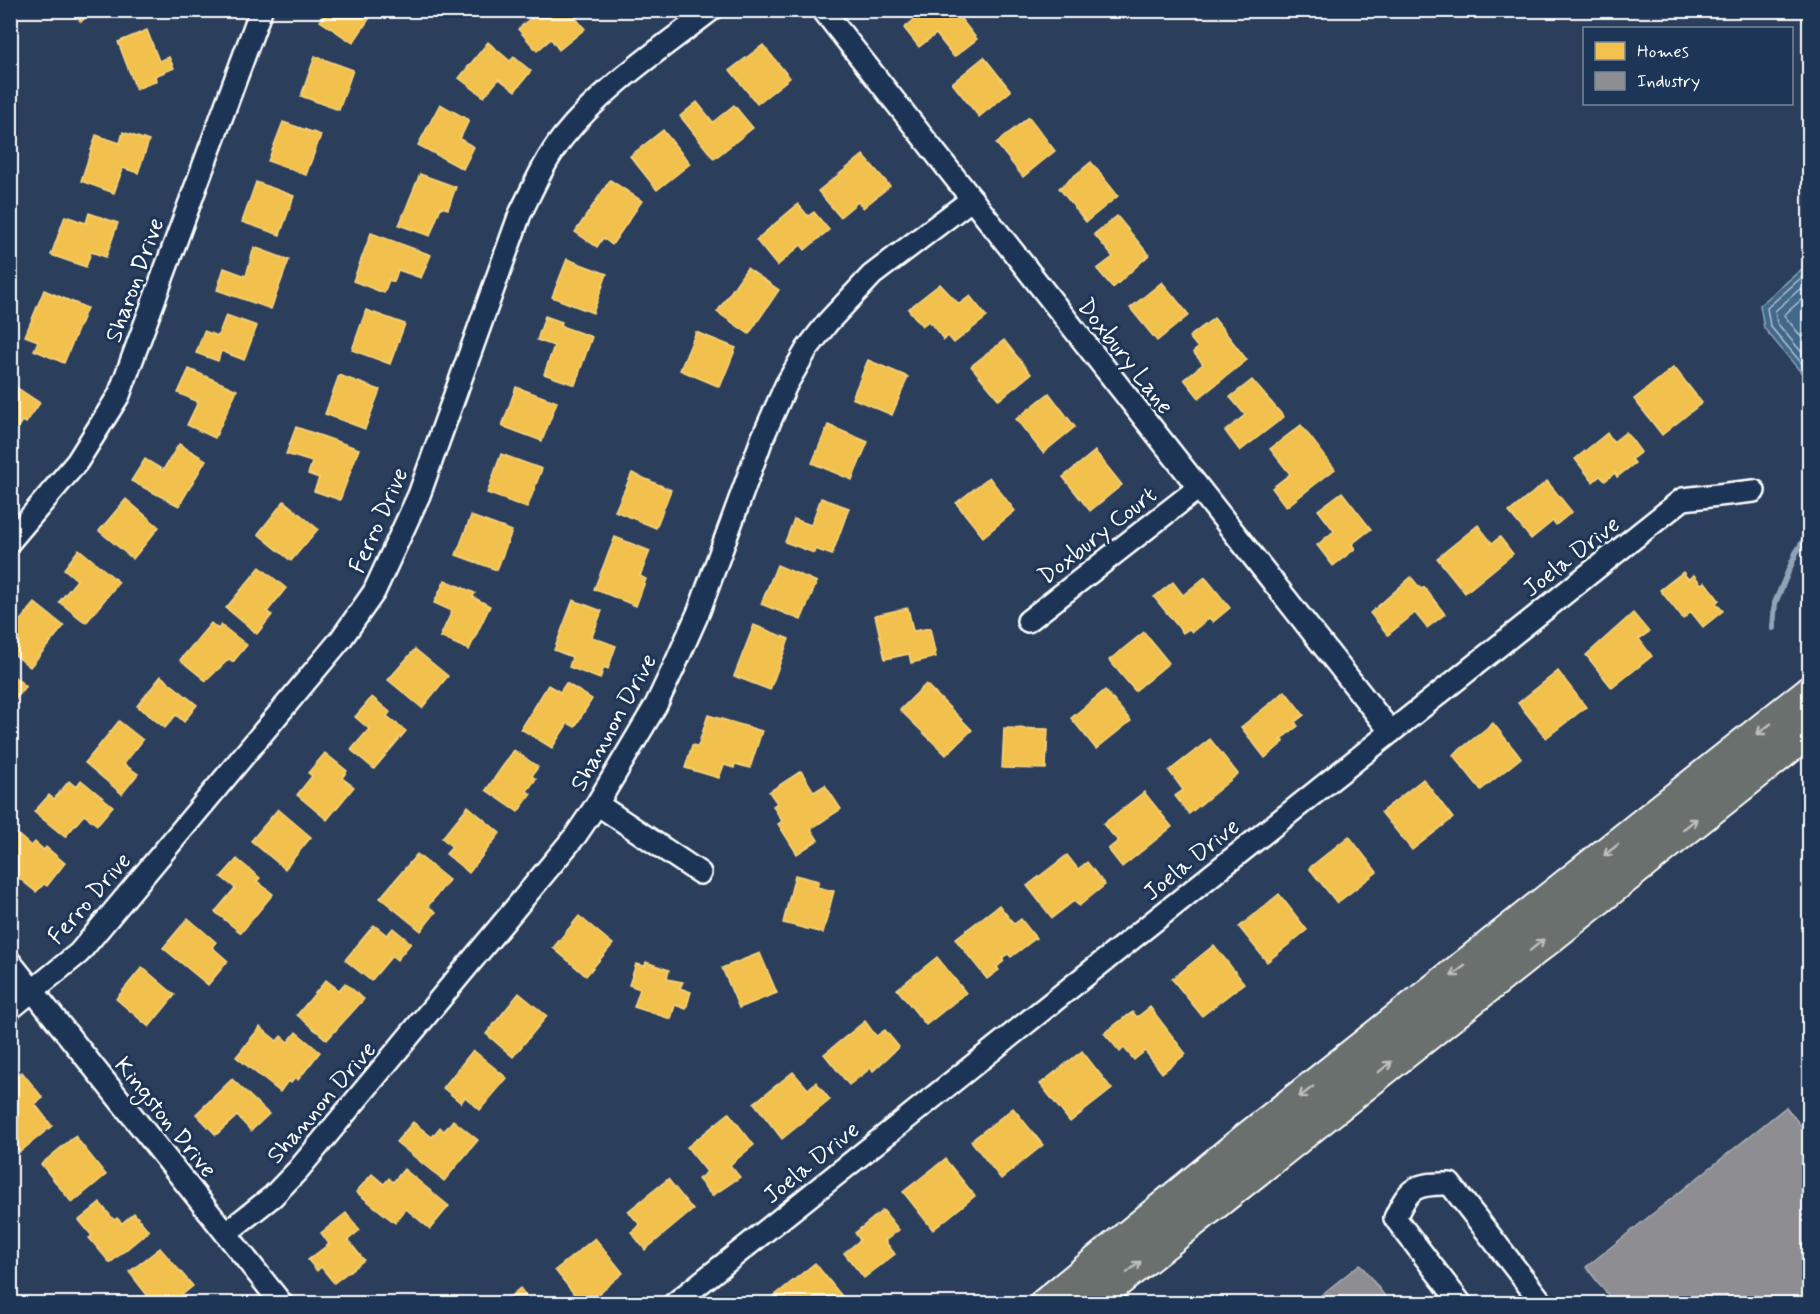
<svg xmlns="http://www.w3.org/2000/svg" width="1820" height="1314" font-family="Mynerve,sans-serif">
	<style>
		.water { fill: #43678a; stroke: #8ea4b9; stroke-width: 1.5 }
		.homes { fill: #f2c14e; stroke: #f6d483; stroke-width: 1.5 }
		.industry { fill: #8d8d92; stroke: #afafb3; stroke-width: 1.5 }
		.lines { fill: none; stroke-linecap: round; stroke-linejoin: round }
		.shore { stroke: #b4c2d0; stroke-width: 1.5 }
		.stream { stroke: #8ea4b9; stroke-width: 6 }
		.minor-casing { stroke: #fff; stroke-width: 26 }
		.highway-casing { stroke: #fff; stroke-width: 36 }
		.minor { stroke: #1d3557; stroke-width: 21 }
		.highway { stroke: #6a706d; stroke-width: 32 }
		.oneway { stroke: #bcbfbd }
		.labels { text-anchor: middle; stroke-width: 6; stroke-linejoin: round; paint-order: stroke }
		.street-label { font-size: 24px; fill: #fff; stroke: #1d3557 }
	</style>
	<rect width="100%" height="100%" fill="#2b3e5b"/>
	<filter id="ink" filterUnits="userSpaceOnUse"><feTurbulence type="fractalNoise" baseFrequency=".0167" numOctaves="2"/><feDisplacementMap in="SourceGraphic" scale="12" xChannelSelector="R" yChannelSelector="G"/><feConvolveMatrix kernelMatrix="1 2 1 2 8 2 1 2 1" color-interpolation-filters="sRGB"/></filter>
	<g filter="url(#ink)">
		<path class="water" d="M1809,263V382L1764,328L1760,305Z"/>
		<g class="homes">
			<path d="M70,10H93L81,22Z"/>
			<path d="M327,10H375L353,43L320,21Z"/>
			<path d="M540,10H569L585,29L559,50L551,39L537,51L518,29Z"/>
			<path d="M926,10L931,13L954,10L977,39L954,57L936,34L919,47L904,28Z"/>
			<path d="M147,30L159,61L169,57L174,68L155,76L157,81L136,89L118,42Z"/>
			<path d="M488,42L510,61L514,57L531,71L515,91L499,79L484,97L459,78Z"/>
			<path d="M763,45L790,78L757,104L730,70Z"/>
			<path d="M315,56L353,70L339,110L301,96Z"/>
			<path d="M984,57L1011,91L979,117L952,83Z"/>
			<path d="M697,102L713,122L734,105L753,128L714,159L680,116Z"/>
			<path d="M440,104L469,120L460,139L474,147L463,169L418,145Z"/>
			<path d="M1029,117L1055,151L1023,177L996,143Z"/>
			<path d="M283,122L321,135L306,175L268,161Z"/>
			<path d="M663,130L690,164L657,190L630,156Z"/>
			<path d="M123,132L149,141L138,173L123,168L114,193L81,181L96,135L120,143Z"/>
			<path d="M863,155L890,186L863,208L858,202L840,217L818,191Z"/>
			<path d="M1091,162L1118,196L1086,222L1059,188Z"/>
			<path d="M420,174L456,187L448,209L441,207L430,236L399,225Z"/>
			<path d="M610,180L642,201L612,245L603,238L597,247L575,232Z"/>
			<path d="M256,182L294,196L280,235L242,222Z"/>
			<path d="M798,204L808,216L814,212L829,230L805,250L801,245L777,266L756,240Z"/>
			<path d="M89,213L118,223L106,257L91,252L86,267L51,255L65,216L86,223Z"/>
			<path d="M1117,216L1149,255L1113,288L1097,269L1113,257L1094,234Z"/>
			<path d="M371,233L431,255L421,278L398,270L394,282L389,280L384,293L353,281Z"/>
			<path d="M254,247L289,260L271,309L217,290L224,268L246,276Z"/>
			<path d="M567,259L607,274L593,313L552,297Z"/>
			<path d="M747,268L779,290L749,334L717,312Z"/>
			<path d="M1162,282L1189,315L1157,341L1130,308Z"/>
			<path d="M940,284L959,304L970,296L987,317L954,343L948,336L944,340L929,321L922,326L908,309Z"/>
			<path d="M44,290L87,308L64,363L34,350L38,341L25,336Z"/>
			<path d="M366,310L405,324L390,364L352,350Z"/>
			<path d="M226,315L257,326L244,360L221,351L218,361L196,353L204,331L218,336Z"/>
			<path d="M545,316L562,322L561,326L592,337L575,385L544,374L554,346L537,340Z"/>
			<path d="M1214,318L1247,360L1199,398L1184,379L1203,364L1193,352L1198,348L1189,337Z"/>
			<path d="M696,332L736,348L720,387L680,370Z"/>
			<path d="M1004,340L1031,374L999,400L971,366Z"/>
			<path d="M868,360L908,377L892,415L852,398Z"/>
			<path d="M1674,367L1702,403L1662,435L1634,399Z"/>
			<path d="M189,369L237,390L215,438L187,425L198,402L178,393Z"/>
			<path d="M339,375L380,390L365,429L325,414Z"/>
			<path d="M1252,380L1284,417L1240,451L1225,431L1245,415L1230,397Z"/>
			<path d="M10,383L40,403L26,423L22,421L10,439Z"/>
			<path d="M516,387L557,402L542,441L502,426Z"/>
			<path d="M1049,393L1075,427L1043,453L1016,419Z"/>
			<path d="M828,425L868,442L852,480L812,463Z"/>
			<path d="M1301,425L1335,469L1286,507L1272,488L1290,474L1270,449Z"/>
			<path d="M296,427L359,449L340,500L314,491L319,478L308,474L312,462L286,454Z"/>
			<path d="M1626,432L1641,452L1632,459L1635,463L1617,477L1615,473L1605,481L1600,476L1593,482L1575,459L1607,433L1613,442Z"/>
			<path d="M179,444L206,460L179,506L131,481L145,459L163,470Z"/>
			<path d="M1095,451L1122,485L1090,511L1063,477Z"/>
			<path d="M501,454L542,469L527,508L487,493Z"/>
			<path d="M632,473L671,490L656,528L615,511Z"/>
			<path d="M989,477L1015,511L983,537L956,503Z"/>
			<path d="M1547,481L1572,512L1556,525L1553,521L1531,539L1509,512Z"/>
			<path d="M1342,492L1371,529L1352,544L1355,549L1333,566L1317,545L1334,531L1318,510Z"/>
			<path d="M821,498L849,508L832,555L815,549L814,553L785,542L794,519L811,525Z"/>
			<path d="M126,499L159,527L133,559L99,531Z"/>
			<path d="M284,501L318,529L291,561L258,534Z"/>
			<path d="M471,516L512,531L497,570L456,555Z"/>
			<path d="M1478,525L1492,543L1500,537L1513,554L1465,593L1437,558Z"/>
			<path d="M615,537L650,551L640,576L646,579L636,606L594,589Z"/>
			<path d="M79,549L119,582L86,623L59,602L77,580L64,569Z"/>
			<path d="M777,565L817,582L801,620L761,604Z"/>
			<path d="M260,567L286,588L267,612L272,615L257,634L226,608Z"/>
			<path d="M1683,572L1688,579L1694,575L1701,584L1705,582L1719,600L1716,603L1723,611L1703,627L1691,612L1683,619L1660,590Z"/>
			<path d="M1205,577L1230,608L1213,622L1209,618L1192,632L1189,629L1183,633L1154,597L1173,582L1183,595Z"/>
			<path d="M1411,577L1421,589L1424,587L1445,614L1427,628L1415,613L1388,635L1370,613Z"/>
			<path d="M445,580L475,593L473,597L490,606L469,650L440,637L452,611L434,603Z"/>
			<path d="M573,600L602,611L592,637L616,646L608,669L604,667L600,679L569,667L572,657L554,650Z"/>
			<path d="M35,603L64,626L30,667L10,651V632Z"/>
			<path d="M908,608L913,631L930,628L936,657L911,663L909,654L885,659L875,615Z"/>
			<path d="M1633,613L1649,632L1639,639L1652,656L1612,688L1586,655Z"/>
			<path d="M211,623L218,629L221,625L247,645L233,662L229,659L206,681L180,660Z"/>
			<path d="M754,625L789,639L770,690L734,676Z"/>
			<path d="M1144,632L1169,663L1135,691L1109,660Z"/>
			<path d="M415,649L448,676L422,708L388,680Z"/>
			<path d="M1558,671L1586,707L1546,738L1518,703Z"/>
			<path d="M10,673L26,686L10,706Z"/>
			<path d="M161,676L197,705L184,722L176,715L165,728L137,706Z"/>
			<path d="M566,683L592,699L575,727L568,723L552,748L521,729L548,685L560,692Z"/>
			<path d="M926,684L972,730L946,755L900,710Z"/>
			<path d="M1105,690L1131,721L1096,749L1071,718Z"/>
			<path d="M1285,691L1304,715L1295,722L1298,726L1281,739L1284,742L1265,758L1241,727Z"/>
			<path d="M372,697L390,712L387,716L406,731L374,769L351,750L369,729L355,717Z"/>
			<path d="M708,715L762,731L750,768L735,764L734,768L724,765L719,778L685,768L692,745L698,746Z"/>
			<path d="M119,721L143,740L124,764L138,774L122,794L85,763Z"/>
			<path d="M1493,723L1521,758L1481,790L1453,755Z"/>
			<path d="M1004,728L1048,729L1046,769L1002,768Z"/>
			<path d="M1210,739L1238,774L1189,814L1175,796L1183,790L1169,771Z"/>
			<path d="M514,750L538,767L532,776L536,779L527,791L531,794L518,812L486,790Z"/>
			<path d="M325,753L347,771L342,778L354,787L327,820L297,795L312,776L308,773Z"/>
			<path d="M801,771L814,792L825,785L841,809L811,829L818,840L797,854L778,824L782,821L773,806L777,803L769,792Z"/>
			<path d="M1423,779L1453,818L1412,850L1381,812Z"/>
			<path d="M81,780L113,806L97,825L84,815L65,837L34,812L49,795L54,799L69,781L76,787Z"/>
			<path d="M1144,792L1172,827L1122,867L1108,849L1118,841L1103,824Z"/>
			<path d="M468,806L500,833L469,873L446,854L452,847L442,838Z"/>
			<path d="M278,809L311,837L285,869L251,841Z"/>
			<path d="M15,832L31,846L35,842L44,850L46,847L65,863L47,886L44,884L36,892L10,871V837Z"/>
			<path d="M1349,836L1377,872L1337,903L1309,868Z"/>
			<path d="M417,854L449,880L428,906L436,912L421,931L380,898Z"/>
			<path d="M1067,855L1078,869L1087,862L1105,885L1079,906L1074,901L1052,918L1027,886Z"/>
			<path d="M237,859L260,878L257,881L273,894L241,933L215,912L235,888L221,877Z"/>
			<path d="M795,875L819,881L817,887L834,891L823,933L783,923Z"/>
			<path d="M1279,894L1307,930L1267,962L1239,927Z"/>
			<path d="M999,905L1014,924L1021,919L1036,938L1011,957L1008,954L1002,958L1004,961L997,967L999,970L987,979L955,939Z"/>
			<path d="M579,916L613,944L586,976L553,948Z"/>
			<path d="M188,918L216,942L212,947L228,961L208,985L163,948Z"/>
			<path d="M374,925L387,935L393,928L411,943L397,960L392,956L371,981L345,960Z"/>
			<path d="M1214,945L1244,983L1202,1016L1172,979Z"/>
			<path d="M760,953L777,993L739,1008L722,968Z"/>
			<path d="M937,957L966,993L926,1025L897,989Z"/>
			<path d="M646,962L669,970L667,979L683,982L680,988L691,992L686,1009L675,1005L671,1019L634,1007L640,989L629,985L636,964L645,966Z"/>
			<path d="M142,967L175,995L149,1027L116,999Z"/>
			<path d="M326,980L339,990L345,983L364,999L327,1040L297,1015Z"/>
			<path d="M519,993L547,1016L513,1057L486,1034Z"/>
			<path d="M1150,1007L1186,1054L1162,1073L1145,1051L1134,1060L1124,1048L1120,1052L1104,1033L1125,1017L1133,1012L1137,1017Z"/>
			<path d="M865,1021L876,1036L885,1030L899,1047L873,1071L871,1068L849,1085L824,1054Z"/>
			<path d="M260,1027L277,1041L281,1036L288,1042L296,1032L320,1052L298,1080L295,1078L291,1083L288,1081L280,1092L236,1057Z"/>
			<path d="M473,1050L507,1078L480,1110L465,1097L461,1103L443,1088Z"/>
			<path d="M1082,1051L1112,1089L1070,1122L1040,1084Z"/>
			<path d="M22,1072L43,1098L35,1104L52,1126L20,1152L10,1140V1081Z"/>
			<path d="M793,1072L808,1089L816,1082L830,1100L782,1139L754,1103Z"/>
			<path d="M232,1079L269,1114L251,1131L237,1116L216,1135L196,1114Z"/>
			<path d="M1013,1108L1043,1145L1001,1179L971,1141Z"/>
			<path d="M729,1113L754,1145L730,1165L740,1177L712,1196L698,1179L707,1172L687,1147Z"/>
			<path d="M453,1120L478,1140L444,1181L396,1142L413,1122L432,1137L440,1127L444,1131Z"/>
			<path d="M75,1136L106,1175L72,1203L41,1164Z"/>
			<path d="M945,1159L975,1196L933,1230L903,1192Z"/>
			<path d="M404,1169L449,1206L430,1229L406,1209L395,1223L356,1192L372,1174L384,1184L389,1178L393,1182Z"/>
			<path d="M668,1179L693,1210L645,1250L631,1232L640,1225L628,1211Z"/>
			<path d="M100,1203L114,1220L117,1218L122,1223L134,1213L149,1231L110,1263L89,1238L92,1236L79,1220Z"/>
			<path d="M883,1210L899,1230L885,1241L895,1254L864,1278L844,1253L860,1240L855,1233Z"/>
			<path d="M346,1213L360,1230L348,1240L364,1260L334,1283L321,1267L317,1271L308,1260L329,1244L321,1233Z"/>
			<path d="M595,1238L623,1273L586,1304H582L555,1270Z"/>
			<path d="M160,1248L193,1286L171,1304L164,1296L154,1304L129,1272Z"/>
			<path d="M815,1263L845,1300L841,1304H779L774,1296Z"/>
			<path d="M520,1288L532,1304H501Z"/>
		</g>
		<g class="industry">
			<path d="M1786,1107L1810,1137V1304H1615L1586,1267Z"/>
			<path d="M1360,1264L1391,1304H1310Z"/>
		</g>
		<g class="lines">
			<g class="shore">
				<path d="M1810,270L1767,308L1770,326L1810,373"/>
				<path d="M1810,280L1775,311L1777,323L1810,362"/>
				<path d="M1810,292L1784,315L1810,348"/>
			</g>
			<path class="stream" d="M1773,628L1775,603L1796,553L1810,530"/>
			<g class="minor-casing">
				<g id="minor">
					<path d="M823,10L1391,732"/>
					<path d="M10,541L77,462L119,395L261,10"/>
					<path d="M1028,621L1197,489"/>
					<path d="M597,804L700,873"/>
					<path d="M10,962L282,1304"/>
					<path d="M10,1009L79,953L341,639L374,592L419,495L520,214C533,188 545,160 563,137C603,87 661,49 711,10"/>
					<path d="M226,1233L273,1196L298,1170L576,835L597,804L656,705L674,667L699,611L762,439L786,385L807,349L828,322L872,275L972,199"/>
					<path d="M674,1304L1683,499L1754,491"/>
					<path d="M1461,1304L1395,1218C1409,1187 1416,1183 1450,1184L1543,1304"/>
				</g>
			</g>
			<g class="highway-casing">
				<g id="highway">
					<path d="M1046,1304L1242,1143L1810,692"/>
					<path d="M1088,1304L1810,730"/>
				</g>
			</g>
			<use href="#minor" class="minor"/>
			<use href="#highway" class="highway"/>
		</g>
		<defs><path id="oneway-shaft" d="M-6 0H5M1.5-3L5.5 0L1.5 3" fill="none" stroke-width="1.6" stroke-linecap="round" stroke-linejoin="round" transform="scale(1.5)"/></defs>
		<g class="oneway">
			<use href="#oneway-shaft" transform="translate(1764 729) rotate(142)"/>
			<use href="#oneway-shaft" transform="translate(1690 824) rotate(-38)"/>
			<use href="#oneway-shaft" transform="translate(1611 850) rotate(142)"/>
			<use href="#oneway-shaft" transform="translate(1537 945) rotate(-39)"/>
			<use href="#oneway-shaft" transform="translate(1458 971) rotate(142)"/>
			<use href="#oneway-shaft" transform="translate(1385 1067) rotate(-39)"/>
			<use href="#oneway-shaft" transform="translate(1306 1092) rotate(142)"/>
			<use href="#oneway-shaft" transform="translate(1134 1267) rotate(-39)"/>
		</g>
	</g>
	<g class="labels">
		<g class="street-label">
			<text transform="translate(134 280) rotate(-70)" y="8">Sharon Drive</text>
			<text transform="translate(1126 356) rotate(52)" y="8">Doxbury Lane</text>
			<text transform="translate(378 520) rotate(-66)" y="8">Ferro Drive</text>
			<text transform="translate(1097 535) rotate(-38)" y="8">Doxbury Court</text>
			<text transform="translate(1571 556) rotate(-38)" y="8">Joela Drive</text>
			<text transform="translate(613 722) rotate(-61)" y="8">Shannon Drive</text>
			<text transform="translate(1191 859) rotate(-39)" y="8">Joela Drive</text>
			<text transform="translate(89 898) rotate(-49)" y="8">Ferro Drive</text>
			<text transform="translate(321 1102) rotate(-49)" y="8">Shannon Drive</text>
			<text transform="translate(166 1117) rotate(51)" y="8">Kingston Drive</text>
			<text transform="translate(811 1162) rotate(-39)" y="8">Joela Drive</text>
		</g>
	</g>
	<rect width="1820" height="1314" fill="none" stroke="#1d3557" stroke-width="36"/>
	<rect x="18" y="18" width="1784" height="1278" fill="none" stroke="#fff" stroke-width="2" filter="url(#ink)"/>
	<rect x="1583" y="27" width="210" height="78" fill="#1d3557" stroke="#77869a" stroke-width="1.5"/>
	<rect x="1595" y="42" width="30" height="18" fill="#f2c14e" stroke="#77869a" stroke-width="1.5"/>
	<text x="1637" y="57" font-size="18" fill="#ffffff">Homes</text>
	<rect x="1595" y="72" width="30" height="18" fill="#8d8d92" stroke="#77869a" stroke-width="1.5"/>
	<text x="1637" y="87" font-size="18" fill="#ffffff">Industry</text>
</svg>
